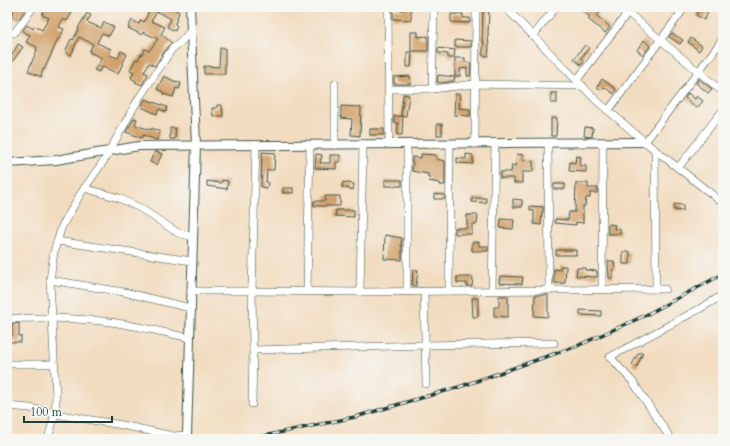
<svg xmlns="http://www.w3.org/2000/svg" width="730" height="446" font-family="Cardo,serif">
	<style>
		.building { fill: #d3a26c }
		.lines { fill: none; stroke-linecap: round; stroke-linejoin: round }
		.minor-casing { stroke: #3f5549; stroke-width: 8 }
		.tertiary-casing { stroke: #3f5549; stroke-width: 10 }
		.minor { stroke: #fff; stroke-width: 7 }
		.tertiary { stroke: #fff; stroke-width: 8 }
		.rail-casing { stroke: #1f3d34; stroke-width: 3.5 }
		.rail { stroke: #f6f6f2; stroke-width: 2; stroke-dasharray: 6; stroke-linecap: butt }
	</style>
	<rect width="100%" height="100%" fill="#f6f6f2"/>
	<filter id="ink" filterUnits="userSpaceOnUse"><feTurbulence type="fractalNoise" baseFrequency=".025" numOctaves="2"/><feDisplacementMap in="SourceGraphic" scale="8" xChannelSelector="R" yChannelSelector="G"/><feConvolveMatrix kernelMatrix="1 2 1 2 8 2 1 2 1" color-interpolation-filters="sRGB"/></filter>
	<filter id="wash" filterUnits="userSpaceOnUse"><feTurbulence type="fractalNoise" baseFrequency=".012" numOctaves="4" result="noise"/><feDisplacementMap in="SourceGraphic" scale="16" xChannelSelector="R" yChannelSelector="G"/><feGaussianBlur stdDeviation="0.9" result="paint"/><feColorMatrix in="noise" values="0 0 0 0 0 0 0 0 0 0 0 0 0 0 0 0 0 1.4 0 .05"/><feComposite in="paint" operator="in"/></filter>
	<g filter="url(#wash)">
		<rect width="100%" height="100%" fill="#f2dcbf"/>
		<g id="blocks">
			<g class="building">
				<path d="M7,7H27L18,20L11,16L14,11Z"/>
				<path d="M45,7H75L67,21L63,19L59,27L64,29L59,39H58L44,70L43,69L41,77L28,71L37,50L36,49L37,47L26,42L30,35L22,31L27,25L33,29L34,26L42,30L49,18L42,15Z"/>
				<path d="M146,7H171L179,12L175,24L177,26L175,31L167,27L171,19L164,15L157,12L151,21L165,27L161,34L172,43L168,46L155,66L149,63L144,72L148,74L142,85L135,82L136,81L131,78L134,72L130,70L136,59L138,60L141,54L142,55L145,49L149,51L158,39L143,32L142,35L128,28L132,20L139,24L141,20L144,22L149,11L151,9Z"/>
				<path d="M403,7H411V20L393,19V9L403,10Z"/>
				<path d="M483,7L489,8L488,34L489,48L488,56L482,55L484,42H482Z"/>
				<path d="M577,7H586L590,10L593,7L600,12L597,16L610,27L605,33L588,19L590,17Z"/>
				<path d="M700,8L708,13L704,20L696,15Z"/>
				<path d="M87,13L91,15L87,22L101,28L104,22L114,27L109,36L102,33L97,43L111,49L109,55L118,58L121,51L127,54L118,74L108,69L102,67L99,72L94,70L102,58L89,52L93,44L79,37L71,55L65,52L71,39L73,40L79,28H78Z"/>
				<path d="M451,14H463V18H470V23L451,22Z"/>
				<path d="M411,32H418V37L428,36V51H411Z"/>
				<path d="M672,33L683,40L680,44L669,37Z"/>
				<path d="M691,38L702,46L699,51L688,42Z"/>
				<path d="M455,40L471,41V47H455Z"/>
				<path d="M644,40L650,46L643,55L637,50Z"/>
				<path d="M18,44L23,47L12,62L9,60Z"/>
				<path d="M585,45L589,48L581,58L584,61L581,65L574,59Z"/>
				<path d="M220,48H225V74H204V66L219,67Z"/>
				<path d="M438,48L455,50L454,58H448V54L438,53Z"/>
				<path d="M407,52H412L411,67H407Z"/>
				<path d="M455,58H465V62L471,63L470,76H467V68L460,69V76H455Z"/>
				<path d="M438,75L455,77L454,81L442,83L437,82Z"/>
				<path d="M164,76L176,82V81L181,83L179,89L176,88L173,97L163,94V92L157,89Z"/>
				<path d="M410,76L411,84H394V77Z"/>
				<path d="M602,79L616,89L614,94L604,87L602,90L597,87Z"/>
				<path d="M699,79L712,89L708,93L696,83Z"/>
				<rect x="551" y="93" width="6" height="10"/>
				<path d="M688,93L695,99L697,96L703,101L697,108L685,98Z"/>
				<path d="M403,94L409,95L406,116H401Z"/>
				<path d="M455,94H460L459,108L470,109V116L454,115Z"/>
				<path d="M145,99L167,107L166,112L159,109L157,114L141,107Z"/>
				<path d="M217,105H222L223,116H213L212,108H217Z"/>
				<path d="M341,106L361,107L360,136L351,135L352,119L341,118Z"/>
				<path d="M394,116H403L402,135H397L398,123H394Z"/>
				<path d="M134,118L137,119L135,125L151,130L152,128L160,132L157,140L143,135L142,138L126,132Z"/>
				<path d="M551,118H557L556,136H551Z"/>
				<rect x="437" y="124" width="5" height="11"/>
				<path d="M585,127L593,128L592,137L584,136Z"/>
				<path d="M170,128H176L175,139H170Z"/>
				<rect x="370" y="129" width="14" height="6"/>
				<path d="M155,151L162,154L157,165L150,162Z"/>
				<path d="M262,152L275,153L274,170H267L266,182H268L267,188L261,187Z"/>
				<path d="M316,154L322,155L320,163H330V155H340V162H336V169L315,168Z"/>
				<path d="M421,154L436,155V159L445,161V185H440V183L429,181L430,177H428V174L412,171L413,163H412V157L421,158Z"/>
				<path d="M466,154L473,155V164L457,163V158L466,159Z"/>
				<path d="M517,154L523,155L522,160L533,161V172H522V183H514V178H500V172H511L512,165L515,166Z"/>
				<path d="M576,156L581,157L580,165L586,166V172L569,171L570,162L575,163Z"/>
				<path d="M222,180L228,181L227,189L207,186V181L221,183Z"/>
				<rect x="385" y="180" width="17" height="6"/>
				<path d="M343,182L354,184L353,190L342,187Z"/>
				<path d="M576,183H588V188H598L597,193H590V198H586L585,206H583V223L576,222V225L555,223V219L568,220L569,212H575Z"/>
				<rect x="554" y="184" width="11" height="5"/>
				<rect x="283" y="188" width="10" height="5"/>
				<path d="M434,194L445,195V199H434Z"/>
				<path d="M325,196H340V206H314V201H325Z"/>
				<path d="M472,198H486V203L472,202Z"/>
				<path d="M513,199L522,200V207H513Z"/>
				<path d="M674,204L683,205V211L674,210Z"/>
				<path d="M530,206L543,207V212H542L541,225L534,224V211L530,210Z"/>
				<path d="M336,210H354V217L335,216Z"/>
				<path d="M467,215H478L477,224H472V234H455V228H467Z"/>
				<path d="M501,219L514,220L513,229L500,228Z"/>
				<path d="M608,224L615,225L614,229H620V234H608Z"/>
				<path d="M385,235L402,238L401,246H402V260L384,259Z"/>
				<path d="M472,242H479V246H488V251H472Z"/>
				<rect x="556" y="250" width="20" height="5"/>
				<rect x="623" y="252" width="7" height="12"/>
				<path d="M608,261H614L615,269H613V278H609Z"/>
				<path d="M560,266H566L565,283H554V269L560,270Z"/>
				<path d="M577,268H586L585,270L597,271V277L576,276Z"/>
				<path d="M413,270H418L416,286L412,285Z"/>
				<path d="M500,276L523,277L522,284L499,283Z"/>
				<path d="M457,277H473L472,286H467V283H457Z"/>
				<path d="M535,295H548V317L534,316Z"/>
				<path d="M499,296H508V317L494,316V307H499Z"/>
				<path d="M472,298H478V317H473Z"/>
				<path d="M580,310L601,311V316L580,315Z"/>
				<path d="M19,323V336H21V342H7V336H12V324Z"/>
				<path d="M638,353H643L637,367L632,365Z"/>
			</g>
		</g>
	</g>
	<g filter="url(#ink)">
		<use href="#blocks" fill-opacity="0" stroke="#3f5549" stroke-width="1"/>
		<g class="lines">
			<g class="minor-casing">
				<g id="minor">
					<path d="M388,7L389,144"/>
					<path d="M505,7L597,101L645,142L723,203"/>
					<path d="M621,7L723,92"/>
					<path d="M14,33L28,15L33,7"/>
					<path d="M533,36L556,7"/>
					<path d="M577,80L632,7"/>
					<path d="M389,89H432L475,84L583,86"/>
					<path d="M432,89L434,7"/>
					<path d="M608,111L685,7"/>
					<path d="M645,142L723,39"/>
					<path d="M548,143L549,289"/>
					<path d="M407,144V291"/>
					<path d="M475,144L476,7"/>
					<path d="M256,145L252,291L253,350L425,345L554,343"/>
					<path d="M335,145V84"/>
					<path d="M655,150L656,289"/>
					<path d="M678,168L723,110"/>
					<path d="M84,188L119,198L140,208L178,233L193,237"/>
					<path d="M57,241L192,261"/>
					<path d="M50,280L124,292L190,308"/>
					<path d="M602,289L603,143"/>
					<path d="M492,290L495,143"/>
					<path d="M191,291H252L360,292L665,289"/>
					<path d="M307,291L310,145"/>
					<path d="M424,291L426,384"/>
					<path d="M449,291L450,144"/>
					<path d="M360,292L363,144"/>
					<path d="M7,308L8,319"/>
					<path d="M7,319C39,317 71,318 102,321C132,324 161,332 190,338"/>
					<path d="M7,364H54"/>
					<path d="M252,404L253,350"/>
					<path d="M7,406L30,408L55,414L122,425L173,436L187,435"/>
					<path d="M48,439L55,414L56,396L50,280L54,252L62,226L81,193L105,159L139,98L172,49L182,41L191,30"/>
					<path d="M671,439L633,382L610,357L701,308L723,295"/>
				</g>
			</g>
			<g class="tertiary-casing">
				<g id="tertiary">
					<path d="M7,163L56,160L139,146L645,142"/>
					<path d="M187,435L196,145L190,7"/>
				</g>
			</g>
			<use href="#minor" class="minor"/>
			<use href="#tertiary" class="tertiary"/>
			<g class="rail-casing">
				<path id="rail" d="M249,439L355,417L459,387L577,346L644,316L723,274"/>
			</g>
			<use href="#rail" class="rail"/>
		</g>
	</g>
	<rect width="730" height="446" fill="none" stroke="#f6f6f2" stroke-width="24"/>
	<path d="M24 416v6h88v-6" fill="none" stroke="#1f3d34" stroke-width="2"/>
	<text x="30" y="416" font-size="12" fill="#1f3d34" stroke="#f6f6f2" stroke-width="3" paint-order="stroke">100 m</text>
</svg>
